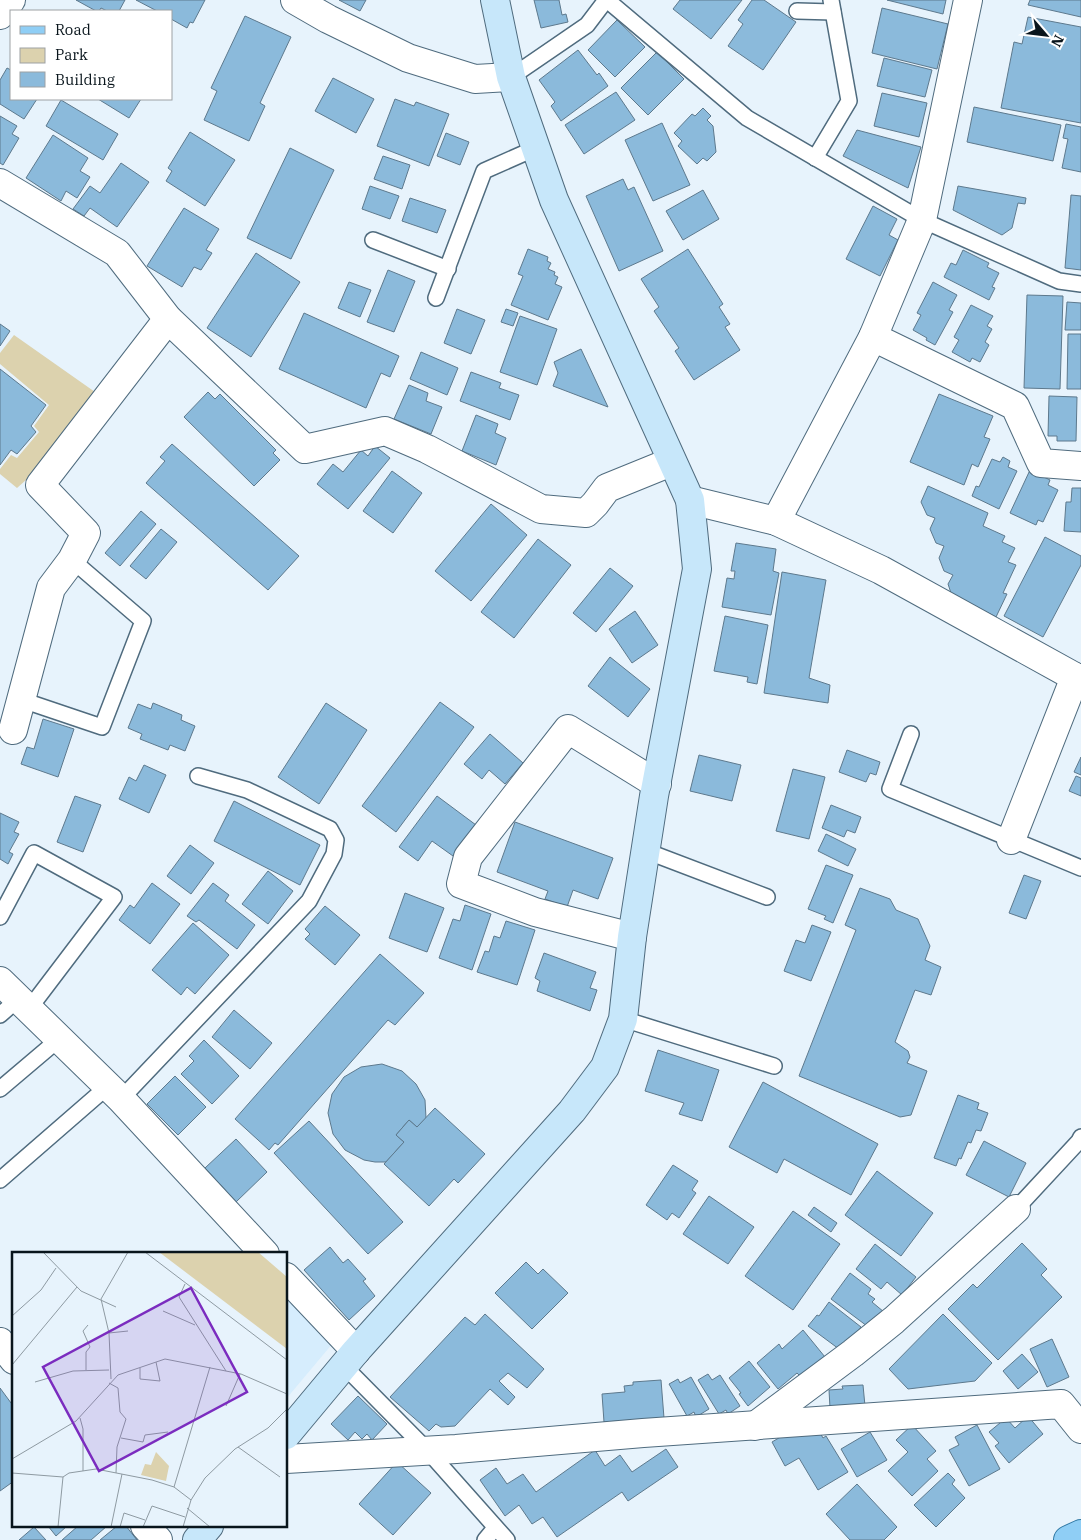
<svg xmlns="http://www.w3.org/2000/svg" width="1081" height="1540" font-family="'IBM Plex Serif',serif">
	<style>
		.built { fill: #d6edfd }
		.green { fill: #dcd2ae }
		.building { fill: #8bbadb; stroke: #5d798d }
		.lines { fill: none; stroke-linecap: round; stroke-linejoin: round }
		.lane-casing { stroke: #4f6b7e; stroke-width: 18 }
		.street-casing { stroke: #4f6b7e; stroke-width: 30 }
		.secondary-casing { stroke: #4f6b7e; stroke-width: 30 }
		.primary-casing { stroke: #2f78a4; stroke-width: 30 }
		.lane { stroke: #fff; stroke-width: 15 }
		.street { stroke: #fff; stroke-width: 28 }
		.secondary { stroke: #c7e7fa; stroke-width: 28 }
		.primary { stroke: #8fcef5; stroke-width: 28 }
		.inset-road { fill: none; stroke: #8e9aa2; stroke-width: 1 }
		.view { fill: #7b2cbf; fill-opacity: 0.15; stroke: #7b2cbf; stroke-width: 2.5 }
		.inset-edge { fill: none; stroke: #09151c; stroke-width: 2.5 }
	</style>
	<rect width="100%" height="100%" fill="#e7f3fc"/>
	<path class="built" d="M286,1291L333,1343L286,1399Z"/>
	<path class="green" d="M14,335L95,392L26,480L17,488L0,474V469L11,455L17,458L39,432L34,426L49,405L0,364V353Z"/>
	<g class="building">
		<path d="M76,0H125L119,11H107L101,8L99,11H96Z"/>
		<path d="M136,0H205L193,23L190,22L187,28L171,19V11H157Z"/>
		<path d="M339,0H366L360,11Z"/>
		<path d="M534,0H559L562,15L566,14L568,22L541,28Z"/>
		<path d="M680,0H742L711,39L673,9Z"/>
		<path d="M752,0H764L796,22L763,70L728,46L743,24L738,20Z"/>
		<path d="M887,0H946L943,14Z"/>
		<path d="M1030,0H1081V17L1028,5Z"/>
		<path d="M882,8L948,24L937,69L872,53Z"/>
		<path d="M245,16L291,37L260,103L265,106L249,141L204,120L217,91L211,88Z"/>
		<path d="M1028,17L1081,27V123L1001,108L1014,42L1022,44Z"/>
		<path d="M617,20L645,47L615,77L588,50Z"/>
		<path d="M578,50L597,75L599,73L608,86L561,121L551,106L555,102L539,80Z"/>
		<path d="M657,52L684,79L648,115L621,88Z"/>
		<path d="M884,58L932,70L925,97L877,86Z"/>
		<path d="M7,68L11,70V99H37L24,119L0,104V80Z"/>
		<path d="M333,78L374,99L356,133L315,111Z"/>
		<path d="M616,92L635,120L584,154L565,125Z"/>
		<path d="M882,93L927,103L919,137L874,126Z"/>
		<path d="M98,99H141L129,118Z"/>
		<path d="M395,99L414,106L416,102L449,114L429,166L377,146Z"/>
		<path d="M61,100L118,134L103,160L46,126Z"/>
		<path d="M974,107L1061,125L1053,161L967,142Z"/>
		<path d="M703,108L711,116L707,120L713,126L716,152L707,161L703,158L697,164L678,146L682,141L674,133L692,114L695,116Z"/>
		<path d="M0,116L17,126L12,134L19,138L3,165L0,163Z"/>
		<path d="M662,123L690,185L653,201L625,140Z"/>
		<path d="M1066,124L1081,127V172L1062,168L1068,139L1063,138Z"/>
		<path d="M857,130L921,147L908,188L843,156Z"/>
		<path d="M190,132L235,160L205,206L166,181L172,171L168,168Z"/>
		<path d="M446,133L469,142L460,165L437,156Z"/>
		<path d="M53,135L88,158L80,171L90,177L77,198L66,191L61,201L26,178Z"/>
		<path d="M290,148L334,170L291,259L247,238Z"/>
		<path d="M383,156L410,165L402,189L374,179Z"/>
		<path d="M121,163L149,182L117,227L90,208L84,216L73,209L90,186L100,193Z"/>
		<path d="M623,179L628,190L634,187L663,251L619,271L586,196Z"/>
		<path d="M370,186L399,196L390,219L362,209Z"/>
		<path d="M958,186L1026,198L1025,204L1018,203L1012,228L1002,235L953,210Z"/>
		<path d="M703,190L719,219L683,240L666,211Z"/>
		<path d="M1071,195L1081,196V270L1065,268Z"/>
		<path d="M410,198L446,210L437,233L402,221Z"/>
		<path d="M873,206L897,219L889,235L898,240L880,276L846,259Z"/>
		<path d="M184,208L219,229L206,250L212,253L201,270L194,267L182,287L147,266Z"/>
		<path d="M528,249L548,257L547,261L551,263L548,269L555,272L554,275L558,277L555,284L562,287L548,320L511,305L523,276L518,274Z"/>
		<path d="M688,249L723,304L719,307L730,324L725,327L740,350L694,380L675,351L679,348L654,311L659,307L641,279Z"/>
		<path d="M963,250L989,263L987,267L999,273L992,287L995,288L989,300L944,277L951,263L956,265Z"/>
		<path d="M256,253L300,282L251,357L207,328Z"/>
		<path d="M388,270L415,281L394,332L367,322Z"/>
		<path d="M349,282L371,290L360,317L338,308Z"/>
		<path d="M933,282L957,295L949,310L953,312L935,345L926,340L927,338L913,330L921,315L917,313Z"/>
		<path d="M1027,295L1063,296L1060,389L1024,388Z"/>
		<path d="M1067,302L1081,303V330H1065Z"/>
		<path d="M971,305L993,316L987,326L992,329L985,342L989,345L980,362L972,358L970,362L952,352L959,340L954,337Z"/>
		<path d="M457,309L485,320L471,354L444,343Z"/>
		<path d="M506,309L518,313L513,326L501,322Z"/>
		<path d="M304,313L399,356L390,377L381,373L366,408L279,369Z"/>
		<path d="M520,316L557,329L537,385L500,372Z"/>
		<path d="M0,324L10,331L0,346Z"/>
		<path d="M1068,334H1081V389H1067Z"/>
		<path d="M581,349L608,407L553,386L558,373L554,362Z"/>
		<path d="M421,352L458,368L447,395L410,379Z"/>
		<path d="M0,369L46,405L31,426L36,432L17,454L11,450L0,465Z"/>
		<path d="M471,372L501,383L499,388L519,395L510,420L460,401Z"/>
		<path d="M409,385L428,393L426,401L442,407L431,434L394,419Z"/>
		<path d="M208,392L215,399L220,394L276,450L273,453L280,460L254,486L184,417Z"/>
		<path d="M939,394L993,416L984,437L990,439L978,467L972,464L964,485L910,462Z"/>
		<path d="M1049,396L1077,397L1076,441H1057V436H1048Z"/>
		<path d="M476,415L498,424L495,433L506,438L496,465L462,451Z"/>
		<path d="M172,444L299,556L268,590L146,483L165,461L160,457Z"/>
		<path d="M375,446L390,458L348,509L317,484L333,464L343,472L361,450L368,456Z"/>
		<path d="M1003,457L1010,461L1008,467L1017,471L999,509L972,496L976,486L979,487L992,459L1000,462Z"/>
		<path d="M1030,470L1050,480L1048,485L1058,490L1043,522L1038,520L1036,525L1010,513Z"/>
		<path d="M392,471L422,493L393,533L363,511Z"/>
		<path d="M928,486L988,513L983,526L1005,536L1002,542L1015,548L1008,562L1016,565L1003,593L1007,594L996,617L951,593L948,584L953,575L944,571L939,558L944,546L936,543L930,529L935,518L927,515L921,502Z"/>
		<path d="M1072,488H1081V532L1064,531L1066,502H1071Z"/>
		<path d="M491,504L527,535L471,601L435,571Z"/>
		<path d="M141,511L156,524L120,566L105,553Z"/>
		<path d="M161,529L177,542L146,579L130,566Z"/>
		<path d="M1045,537L1081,556V565L1043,637L1004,616Z"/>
		<path d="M538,539L571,565L514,638L481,612Z"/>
		<path d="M736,543L776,549L773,571L779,573L771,615L722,607L727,578L734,579L735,571H731Z"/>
		<path d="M610,568L633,586L596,632L573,613Z"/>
		<path d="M782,572L826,580L809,678L830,685L828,703L764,693Z"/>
		<path d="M635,611L658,645L632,663L609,629Z"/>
		<path d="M725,616L768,625L757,684L747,682L748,677L714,671Z"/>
		<path d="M610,657L650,689L628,717L588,686Z"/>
		<path d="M440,702L474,727L396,832L362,806Z"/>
		<path d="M153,703L182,715L181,720L195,726L185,751L170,745L168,750L140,739L142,734L128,728L138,704L151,709Z"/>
		<path d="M326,703L367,730L319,804L278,777Z"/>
		<path d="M43,719L74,729L58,777L21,764L27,747L34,749Z"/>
		<path d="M490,734L523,763L505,784L489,770L482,779L464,764Z"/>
		<path d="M847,750L880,762L876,775L870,773L866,782L839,772Z"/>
		<path d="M699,755L741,765L732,801L690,791Z"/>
		<path d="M1081,757V775L1074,772Z"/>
		<path d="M144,765L166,775L149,813L119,799L129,777L136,781Z"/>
		<path d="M793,769L825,777L809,839L776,831Z"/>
		<path d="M1076,776L1081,778V796L1069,791Z"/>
		<path d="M75,796L101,805L83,852L57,842Z"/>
		<path d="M437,796L476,825L453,856L432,841L418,861L399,847Z"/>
		<path d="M234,801L320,845L300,885L214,841Z"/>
		<path d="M831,805L861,817L855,833L847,830L844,837L822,828Z"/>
		<path d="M0,813L19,822L14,832L19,834L9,852L13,854L8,864L0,859Z"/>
		<path d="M515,822L613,858L598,899L573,890L567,907L545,899L548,891L497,872Z"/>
		<path d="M826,834L856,849L848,866L818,851Z"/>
		<path d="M190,845L214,863L191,894L167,876Z"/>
		<path d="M826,865L853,875L833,923L824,919L826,916L808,909Z"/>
		<path d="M268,871L293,891L268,924L242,904Z"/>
		<path d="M1024,875L1041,881L1026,919L1009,913Z"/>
		<path d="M152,883L180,904L150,944L119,920L130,905L134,908Z"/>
		<path d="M213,883L229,895L225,901L255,925L237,949L199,920L196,922L187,916Z"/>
		<path d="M860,888L890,899L896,910L918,919L930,946L925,960L941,967L931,995L915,990L895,1042L908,1051L910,1057L907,1063L927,1071L911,1115L900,1117L799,1076L856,930L845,925Z"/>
		<path d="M405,893L444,908L427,952L389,938Z"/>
		<path d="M465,905L491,914L472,970L439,958L453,919L460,921Z"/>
		<path d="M325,906L360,935L335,965L305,939L310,934L305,929Z"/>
		<path d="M506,921L535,930L517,985L477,972L485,951L489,952L494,936L500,938Z"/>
		<path d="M193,923L229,955L195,994L187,987L181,995L152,970Z"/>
		<path d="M812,925L831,932L811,981L784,971L796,940L805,943Z"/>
		<path d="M544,953L596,972L590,988L597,990L590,1011L537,991L540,981L535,978Z"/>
		<path d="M380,954L424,993L395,1025L388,1020L278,1145L275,1143L269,1150L235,1119Z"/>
		<path d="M234,1010L272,1043L250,1069L212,1037Z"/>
		<path d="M204,1040L239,1076L212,1104L181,1074L194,1061L189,1056Z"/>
		<path d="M658,1050L719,1070L702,1121L679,1114L684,1103L645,1091Z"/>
		<path d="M382,1064L402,1071L416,1084L425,1100L426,1118L417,1127L409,1120L396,1135L404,1142L386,1162H375L364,1160L345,1150L333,1134L328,1113L332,1094L344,1077L361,1067Z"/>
		<path d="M175,1076L206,1107L178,1135L147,1104Z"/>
		<path d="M763,1082L878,1144L851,1195L784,1159L777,1173L729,1147Z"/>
		<path d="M958,1095L979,1103L977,1109L988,1113L981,1131L976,1130L971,1143L968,1142L961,1159L959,1158L956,1166L934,1158Z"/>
		<path d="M435,1108L485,1154L458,1183L454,1179L429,1206L384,1164L404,1142L396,1135L409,1120L417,1127Z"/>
		<path d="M309,1121L403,1222L368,1254L274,1153Z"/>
		<path d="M236,1139L267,1172L236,1202L205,1168Z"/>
		<path d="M984,1141L1026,1163L1009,1197L966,1175Z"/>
		<path d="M673,1165L698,1181L692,1190L696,1193L679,1218L672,1213L667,1220L646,1205Z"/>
		<path d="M877,1171L933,1213L901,1256L845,1215Z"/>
		<path d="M709,1196L754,1227L728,1264L683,1234Z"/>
		<path d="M814,1207L837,1223L831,1232L808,1215Z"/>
		<path d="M793,1211L840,1244L793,1310L745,1276Z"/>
		<path d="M1022,1243L1047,1269L1041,1275L1062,1297L998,1360L948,1309L973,1284L977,1288Z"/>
		<path d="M875,1244L916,1277L902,1295L887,1282L881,1289L856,1269Z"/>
		<path d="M330,1247L343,1263L348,1259L366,1279L363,1281L375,1296L349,1320L304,1270Z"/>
		<path d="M526,1262L538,1274L543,1269L568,1293L532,1329L495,1293Z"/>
		<path d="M850,1273L871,1289L868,1294L875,1299L872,1302L884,1312L871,1329L831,1299Z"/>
		<path d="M829,1302L861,1327L843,1352L808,1326L817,1315L819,1316Z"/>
		<path d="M485,1314L544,1369L527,1388L508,1373L499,1381L515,1397L508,1405L490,1389L455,1426L441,1427L436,1424L429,1431L390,1397L465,1317L475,1325Z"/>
		<path d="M943,1314L992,1363L975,1381L908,1389L889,1369Z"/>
		<path d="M803,1330L825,1357L801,1377L797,1373L778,1389L757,1363L779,1344L782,1349Z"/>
		<path d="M1052,1339L1069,1377L1047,1387L1030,1349Z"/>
		<path d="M1022,1354L1038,1372L1018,1389L1003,1371Z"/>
		<path d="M749,1361L770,1387L748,1406L739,1394L741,1393L729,1378Z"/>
		<path d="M708,1374L712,1380L720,1375L740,1406L728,1414L726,1410L719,1414L698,1380Z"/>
		<path d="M691,1377L709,1409L696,1417L694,1412L687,1416L669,1384L678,1379L680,1383Z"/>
		<path d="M661,1380L664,1418L604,1422L602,1394L625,1392L624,1386L633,1385V1382Z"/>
		<path d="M863,1385L865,1406L830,1408L829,1390L843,1389L842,1386Z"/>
		<path d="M0,1388L14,1407V1481L0,1491Z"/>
		<path d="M358,1396L387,1424L372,1440L367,1434L362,1439L355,1432L348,1440L331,1424Z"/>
		<path d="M1028,1416L1043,1434L1009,1463L995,1446L999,1443L989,1432L1006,1418L1015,1428Z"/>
		<path d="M912,1425L936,1451L927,1459L938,1471L912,1496L888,1471L908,1452L896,1440Z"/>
		<path d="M977,1425L1000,1469L969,1486L949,1450L959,1445L955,1437Z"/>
		<path d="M818,1429L823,1438L826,1436L848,1472L818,1490L799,1458L785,1466L772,1442L789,1432Z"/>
		<path d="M870,1432L887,1460L857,1477L841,1449Z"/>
		<path d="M666,1449L678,1467L628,1501L622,1492L557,1537L543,1517L532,1524L519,1505L505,1516L480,1480L496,1468L507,1484L523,1474L536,1492L595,1450L605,1466L620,1455L632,1472Z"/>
		<path d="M397,1462L431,1493L393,1535L359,1504Z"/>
		<path d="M948,1473L955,1480L952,1484L965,1498L936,1527L914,1505Z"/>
		<path d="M857,1484L897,1527L884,1540H850L826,1514Z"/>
		<path d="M48,1526H67L56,1536Z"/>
		<path d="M78,1526H107L91,1540H62Z"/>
		<path d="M117,1526H126L137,1540H100Z"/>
		<path d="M34,1527L46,1540H19Z"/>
	</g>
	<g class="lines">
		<g class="lane-casing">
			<g id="lane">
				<path d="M607,0L747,118L922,220L1059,281L1081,284"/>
				<path d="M797,11L833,12"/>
				<path d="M511,77L587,25L606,0"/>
				<path d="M815,158L849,101L831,0"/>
				<path d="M373,240L448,269"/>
				<path d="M436,298L484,171L536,148"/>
				<path d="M22,700L102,727L143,621L72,560"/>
				<path d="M911,734L890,789L1081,868"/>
				<path d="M646,851L767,897"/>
				<path d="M0,917L34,853L114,897L29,1009"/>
				<path d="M0,1015L18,999"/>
				<path d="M623,1019L774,1066"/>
				<path d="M0,1089L59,1039"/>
				<path d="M121,1099L309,901L334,854L336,840L330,829L247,790L198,776"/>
				<path d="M0,1180L107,1087"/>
				<path d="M1016,1209L1079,1141L1081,1137"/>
				<path d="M344,1366L427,1450L507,1540"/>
				<path d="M485,1540L495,1528"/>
			</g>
		</g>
		<g class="street-casing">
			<g id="street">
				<path d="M295,0L328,19L408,58L475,79L511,77"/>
				<path d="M0,15L11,0"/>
				<path d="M0,183L117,253L168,319L305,449L385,431L427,449L541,509L586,513L595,504L607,488L671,462"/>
				<path d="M873,337L1015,406L1041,463L1081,466"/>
				<path d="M690,500L776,521L881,570L1075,677L1081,679"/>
				<path d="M776,521L873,337L922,220L968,0"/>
				<path d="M13,730L51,588L72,560L86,533L40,485L168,319"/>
				<path d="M1011,840L1075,677"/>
				<path d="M632,937L535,912L461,884L468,857L568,729L657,784"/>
				<path d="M0,981L121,1099L265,1254"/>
				<path d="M286,1277L356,1351"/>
				<path d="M0,1342L14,1360"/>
				<path d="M755,1426L853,1353L894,1320L1016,1209"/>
				<path d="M286,1459L456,1449L643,1433L1061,1404L1081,1429"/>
				<path d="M145,1526L158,1540"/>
			</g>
		</g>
		<g class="secondary-casing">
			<g id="secondary">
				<path d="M286,1435L356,1351L572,1111L605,1067L623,1019L632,937L654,796L697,569L690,500L554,200L511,77L495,0"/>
				<path d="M197,1540L209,1526"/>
			</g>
		</g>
		<g class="primary-casing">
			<path id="primary" d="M1068,1540L1081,1534"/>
		</g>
		<use href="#lane" class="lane"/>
		<use href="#street" class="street"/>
		<use href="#secondary" class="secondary"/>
		<use href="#primary" class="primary"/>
	</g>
	<g transform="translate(12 1252)">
		<rect width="275" height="275" fill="#e7f3fc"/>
		<path d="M147,0H246L275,25V97ZM144,200L157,214L154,229L129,223L133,212L139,213Z" fill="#dcd2ae"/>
		<path class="inset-road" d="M31,0L69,39L104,55M133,0L275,108M173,32L167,45L214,119M151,59L183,73M0,64L29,38L44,16M97,81L116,79M0,113L65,35M128,116V127L148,129L144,110M74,118V100L78,95L71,79L76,73M99,127L97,81L89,47L116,0M23,130L61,119L97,118M97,131L106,136L108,160L114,167L105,195L104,221M214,154L228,122M68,166L71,177V219M109,186L131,190L133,183L156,180M226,195L268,225M0,207L64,169L106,123L153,107L229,122L275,142M0,221L51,225M162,235L198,115M175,256L198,275M46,275L51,225L57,221L84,217L140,228L162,235L179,248M99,275L110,222M108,275L112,261L133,268M131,275L140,254L173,265M171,275L179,248L193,226L223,197L256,176L275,157"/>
		<path class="view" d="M179,36L235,140L87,219L31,115Z"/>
		<rect width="275" height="275" class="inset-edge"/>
	</g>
	<rect x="10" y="10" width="162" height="90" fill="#ffffff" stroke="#9da1a4"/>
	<rect x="20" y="26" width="25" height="8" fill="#8fcef5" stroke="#9da1a4"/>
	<text x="55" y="35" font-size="15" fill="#09151c">Road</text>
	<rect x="20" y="48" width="25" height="15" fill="#dcd2ae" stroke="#9da1a4"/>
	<text x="55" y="60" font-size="15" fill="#09151c">Park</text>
	<rect x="20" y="72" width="25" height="15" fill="#8bbadb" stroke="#9da1a4"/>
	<text x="55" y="85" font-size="15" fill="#09151c">Building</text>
	<g transform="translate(1046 35) rotate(118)" stroke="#ffffff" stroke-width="4" paint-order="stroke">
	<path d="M0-4L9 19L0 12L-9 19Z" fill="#09151c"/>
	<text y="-8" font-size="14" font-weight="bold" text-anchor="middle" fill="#09151c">N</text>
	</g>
</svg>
